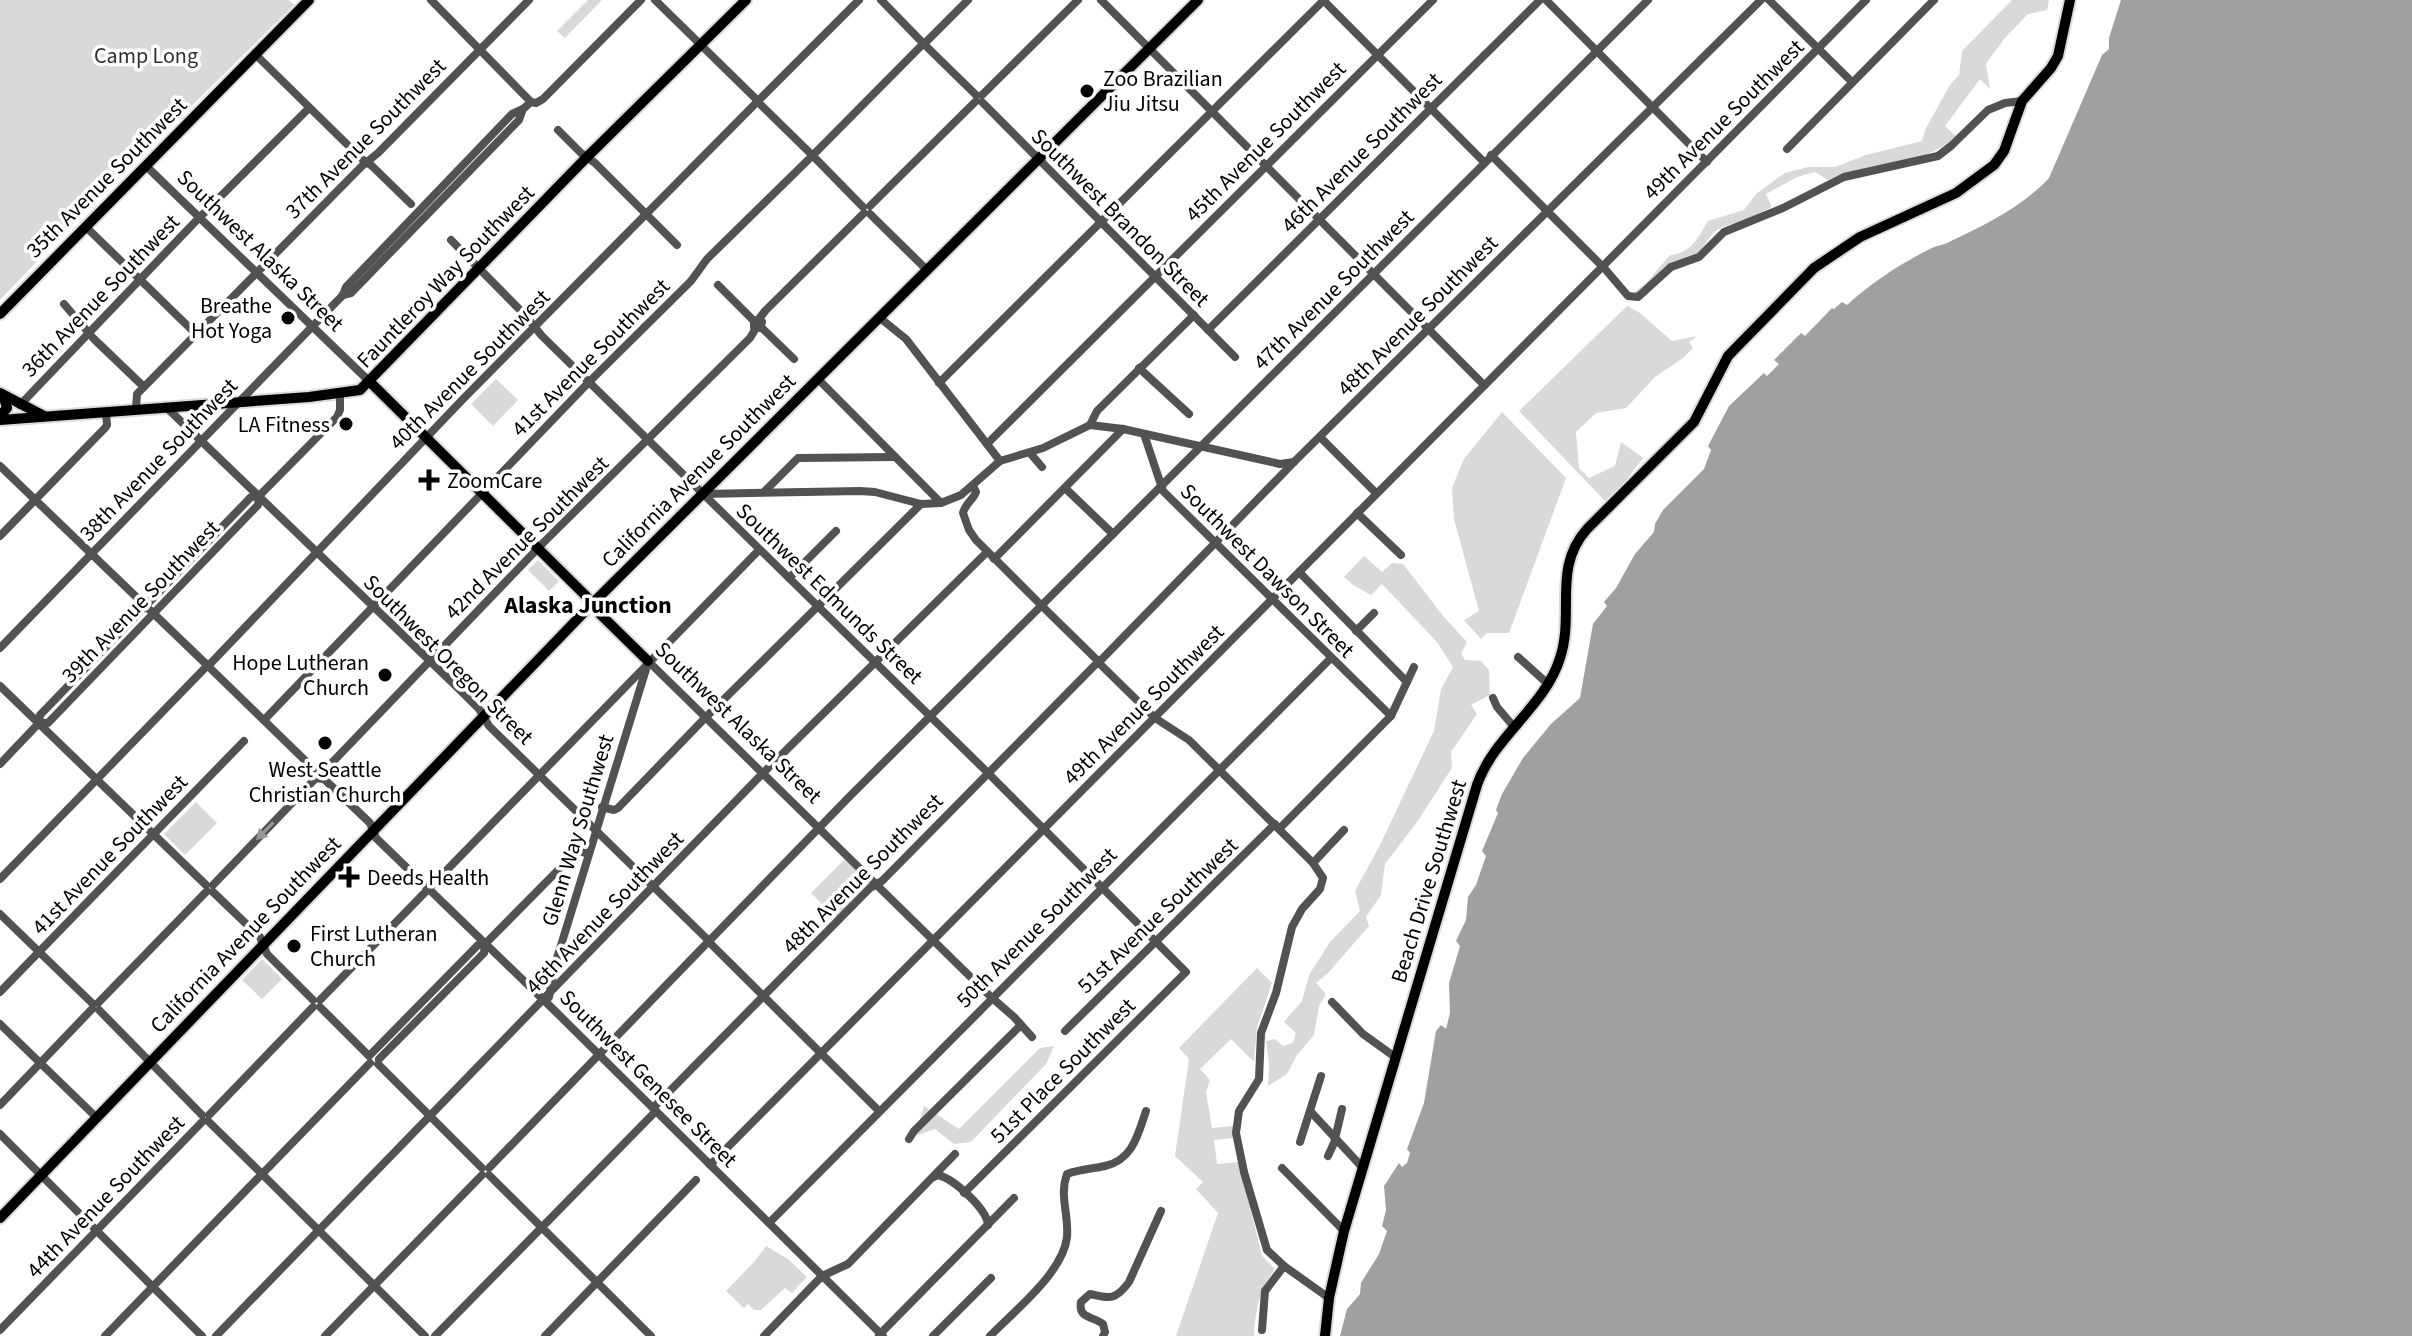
<svg xmlns="http://www.w3.org/2000/svg" width="2412" height="1336" font-family="'Source Sans 3',sans-serif">
	<style>
		.green { fill: #d9d9d9 }
		.water { fill: #a0a0a0 }
		.lines { fill: none; stroke-linecap: round; stroke-linejoin: round }
		.major-casing { stroke: #dbdbdb; stroke-width: 14 }
		.minor { stroke: #525252; stroke-width: 8 }
		.major { stroke: #000; stroke-width: 10 }
		.oneway { fill: #979797 }
		.poi-dot { fill: #000; stroke: #fff; stroke-width: 3 }
		.labels { text-anchor: middle; stroke-width: 7; stroke-linejoin: round; paint-order: stroke }
		.park-label { font-size: 22px; fill: #303030; stroke: #fff }
		.poi-label { font-size: 22px; fill: #000; stroke: #fff; text-anchor: start }
		.street-label { font-size: 22px; fill: #000; stroke: #fff }
		.neighbourhood-label { font-size: 24px; font-weight: bold; fill: #000; stroke: #fff }
	</style>
	<rect width="100%" height="100%" fill="#fff"/>
	<g class="green">
		<path d="M0,0H289L294,5L81,215L0,300Z"/>
		<path d="M588,0H602L565,38L557,31Z"/>
		<path d="M2012,0H2049L2047,10L2028,14L2004,39L1986,64L1990,89L1980,79L1945,126L1956,136C1924,168 1869,161 1828,180L1815,172L1797,177L1766,194L1772,207L1745,220L1722,227L1714,232L1697,255L1640,293L1632,294L1646,283L1670,255C1690,254 1699,237 1708,221L1744,210L1756,194L1785,173L1808,167H1835L1866,155L1922,141L1925,130L1950,85L1959,75L1962,51Z"/>
		<path d="M1627,306L1640,313L1672,341L1697,336L1689,342L1693,348L1683,358L1655,377L1626,408L1596,413L1576,432L1579,468L1589,478L1615,466L1621,442L1643,458L1624,483L1605,501L1519,411Z"/>
		<path d="M496,379L518,400L493,426L471,404Z"/>
		<path d="M1502,412L1566,478L1509,633H1487L1481,639L1464,620L1479,611L1454,519L1452,488L1464,459Z"/>
		<path d="M1364,556L1382,572L1392,563L1403,564L1444,617L1467,642L1461,654L1465,660L1481,661L1489,670L1490,695L1471,705L1477,714L1451,752L1452,768L1417,822L1385,864L1381,895L1366,917L1369,926L1328,973L1316,983L1326,994L1319,1006L1314,1035L1297,1055L1287,1074L1268,1086L1269,1063L1266,1041L1275,1039L1283,1046L1293,1043L1296,1033L1284,1022L1302,1001L1309,975L1330,942L1360,911L1355,891L1380,845L1434,731L1441,689L1453,667L1437,642L1382,584L1371,595L1353,585L1344,577Z"/>
		<path d="M538,560L559,581L549,591L528,570Z"/>
		<path d="M196,802L217,823L185,855L164,834Z"/>
		<path d="M845,859L870,883L836,918L811,893Z"/>
		<path d="M262,959L282,979L262,999L242,980Z"/>
		<path d="M1257,968L1272,983L1257,1027L1254,1062L1231,1039L1200,1069L1210,1080L1206,1092L1212,1128L1233,1126L1234,1138L1214,1140L1217,1164L1239,1162L1262,1256L1275,1269C1258,1293 1256,1308 1254,1336H1176L1218,1213L1196,1189L1203,1182L1175,1156L1189,1059L1179,1048Z"/>
		<path d="M1054,1046L1046,1064L971,1142L954,1144L935,1129L915,1136L924,1106L959,1129L1040,1048Z"/>
		<path d="M766,1246L788,1259L807,1277L792,1293L785,1288L761,1310H754L748,1304L744,1308L726,1291L754,1262Z"/>
	</g>
	<path class="water" d="M2121,0H2412V1336H1340L1347,1309L1360,1294L1361,1283L1379,1254L1387,1231L1382,1226L1386,1210L1384,1186L1399,1163L1402,1167L1407,1163L1410,1153L1407,1149L1424,1103L1436,1031L1441,1025L1446,1029L1450,1013L1449,983L1460,946L1456,941L1466,920L1468,897L1476,885L1486,856L1482,851L1498,813L1496,810L1502,794L1523,758L1551,724L1580,698L1593,624L1607,606L1604,602L1616,588L1635,554L1654,532L1655,524L1663,510L1704,469L1711,450L1708,446L1729,406L1764,373L1767,376L1779,364L1774,360L1801,333L1805,336L1832,308L1834,309L1842,302L1847,305C1872,282 1903,262 1934,247C1940,245 1946,244 1951,241C1985,225 2023,206 2049,178L2102,55L2109,49V38Z"/>
	<g class="lines">
		<g class="major-casing">
			<g id="major">
				<path d="M0,314L309,0"/>
				<path d="M370,382L586,596L599,613L648,661"/>
				<path d="M0,393L44,416"/>
				<path d="M0,416L7,408L4,398"/>
				<path d="M0,420L309,397L360,390L587,157L746,0"/>
				<path d="M0,1218L592,604L1198,0"/>
				<path d="M1325,1336L1329,1298L1344,1231L1477,785C1494,736 1545,707 1560,658C1575,613 1552,568 1587,529L1694,422L1728,356L1814,268L1860,237L1956,193L1994,165L2004,151L2022,101L2051,68L2058,56L2070,0"/>
			</g>
		</g>
		<g class="minor">
			<path d="M431,0L531,102"/>
			<path d="M655,0L755,98"/>
			<path d="M881,0L921,41"/>
			<path d="M1101,0L1484,385"/>
			<path d="M1323,0L1484,162"/>
			<path d="M1546,0L1707,162"/>
			<path d="M1769,0L1852,82"/>
			<path d="M927,41L968,0"/>
			<path d="M927,47L976,95"/>
			<path d="M255,54L362,159L372,166L411,204"/>
			<path d="M982,95L1078,0"/>
			<path d="M761,98L859,0"/>
			<path d="M982,102L1235,357"/>
			<path d="M760,104L810,153"/>
			<path d="M558,130L581,153L595,163L677,245"/>
			<path d="M1787,149L1934,0"/>
			<path d="M815,153L921,46"/>
			<path d="M1491,155L1600,264"/>
			<path d="M815,158L863,207"/>
			<path d="M146,166L370,382"/>
			<path d="M870,206L976,101"/>
			<path d="M870,214L927,270"/>
			<path d="M86,227L196,334"/>
			<path d="M451,240L525,315L542,336L984,769L1186,972L964,1193"/>
			<path d="M1605,264L1866,0"/>
			<path d="M1605,269L1628,296L1638,297L1671,267L1699,257L1724,232L1783,208L1844,177L1938,156L1951,146L1988,110L2005,103L2022,101"/>
			<path d="M718,285L754,321V327L760,328L762,322L755,320"/>
			<path d="M343,295L351,293L519,120L523,109"/>
			<path d="M64,304L94,339L144,387"/>
			<path d="M880,318L906,339L1000,461"/>
			<path d="M759,319L765,311L864,213"/>
			<path d="M761,327L794,359"/>
			<path d="M1208,330L1540,0"/>
			<path d="M1139,368L1189,414"/>
			<path d="M818,379L941,503"/>
			<path d="M939,383L1324,0"/>
			<path d="M20,405L194,223L309,108"/>
			<path d="M166,407L457,687L479,709L489,726L707,939"/>
			<path d="M136,409L137,394L362,166L378,153L529,0"/>
			<path d="M1090,425L1097,411L1194,315"/>
			<path d="M1144,434L1163,491L1391,716"/>
			<path d="M1320,437L1376,493"/>
			<path d="M987,444L1433,0"/>
			<path d="M1030,453L1042,467"/>
			<path d="M0,466L205,663"/>
			<path d="M973,486L976,492C973,500 965,504 963,513L969,530L976,540L1039,603"/>
			<path d="M1065,488L1113,534"/>
			<path d="M764,492L798,458L895,457"/>
			<path d="M703,494L860,491L875,492L921,504L941,503L961,495L1000,461L1043,448L1090,425L1123,429L1280,464L1294,462"/>
			<path d="M1357,513L1401,555"/>
			<path d="M0,536L105,428L107,425L106,412"/>
			<path d="M994,559L1123,429"/>
			<path d="M1299,572L1407,682"/>
			<path d="M789,578L836,531"/>
			<path d="M1044,603L1648,0"/>
			<path d="M1044,608L1096,659"/>
			<path d="M1356,631L1374,613"/>
			<path d="M0,648L343,295L346,287L512,114L523,109L531,102L536,103L543,99L641,0"/>
			<path d="M1518,657L1548,684"/>
			<path d="M1102,659L1295,461L1761,0"/>
			<path d="M648,661L991,997L1014,1017L1032,1037"/>
			<path d="M211,663L464,398L756,103"/>
			<path d="M1101,665L1155,718L1189,740L1313,863L1323,878L1320,889L1302,909L1292,927L1276,993L1261,1033L1259,1079L1239,1111L1236,1133L1244,1172L1267,1250L1284,1266L1329,1298"/>
			<path d="M211,669L317,772H324L323,779L316,778L317,772"/>
			<path d="M0,686L206,885"/>
			<path d="M1493,698L1497,707L1514,727"/>
			<path d="M264,720L589,382L691,281L707,259L810,158"/>
			<path d="M39,723H48L258,505L259,496"/>
			<path d="M0,764L39,723L40,715L251,497L259,496L337,417L340,410V394"/>
			<path d="M323,772L544,542L750,338L756,328"/>
			<path d="M323,778L370,823L376,838L554,1010L883,1336"/>
			<path d="M602,807L614,810L618,808L705,718L921,504"/>
			<path d="M1279,829L1391,716L1414,667"/>
			<path d="M1313,863L1344,830"/>
			<path d="M0,879L205,668"/>
			<path d="M213,885L316,778"/>
			<path d="M213,892L260,937L267,954L313,1000"/>
			<path d="M0,914L93,1004"/>
			<path d="M711,939L851,795L1039,608"/>
			<path d="M711,944L879,1111"/>
			<path d="M0,992L244,741"/>
			<path d="M549,997L554,968L647,666"/>
			<path d="M320,1000L759,550"/>
			<path d="M1332,1002L1363,1034L1395,1057"/>
			<path d="M98,1003L207,891"/>
			<path d="M320,1007L369,1056"/>
			<path d="M99,1010L202,1115"/>
			<path d="M0,1024L96,1117"/>
			<path d="M1065,1031L1275,824"/>
			<path d="M371,1054L478,945L485,944L574,854L580,851L588,854"/>
			<path d="M379,1059L484,953L485,944"/>
			<path d="M378,1064L482,1168"/>
			<path d="M0,1105L92,1009"/>
			<path d="M653,1108L870,888L882,881L1096,664"/>
			<path d="M1311,1112L1362,1167"/>
			<path d="M209,1115L313,1007"/>
			<path d="M208,1121L259,1171"/>
			<path d="M0,1134L202,1336"/>
			<path d="M909,1139L914,1131L1021,1025"/>
			<path d="M1300,1142L1321,1076"/>
			<path d="M1328,1156L1334,1143L1342,1109"/>
			<path d="M710,1165L1600,269"/>
			<path d="M489,1168L707,943"/>
			<path d="M1282,1168L1344,1231"/>
			<path d="M265,1171L370,1063"/>
			<path d="M489,1175L651,1336"/>
			<path d="M265,1177L425,1336"/>
			<path d="M934,1177L938,1175C954,1179 987,1209 988,1225"/>
			<path d="M769,1223L1331,658"/>
			<path d="M0,1330L203,1121"/>
			<path d="M1262,1330L1265,1291L1284,1266"/>
			<path d="M879,1335L1014,1198"/>
			<path d="M105,1336L259,1177"/>
			<path d="M216,1336L762,774L987,552"/>
			<path d="M325,1336L482,1175"/>
			<path d="M435,1336L656,1111"/>
			<path d="M545,1336L696,1180"/>
			<path d="M764,1336L822,1276L848,1264L955,1154"/>
			<path d="M933,1336L991,1278"/>
			<path d="M990,1336C1014,1311 1063,1273 1067,1237C1069,1214 1059,1196 1067,1174C1080,1169 1092,1169 1105,1166C1133,1160 1138,1134 1146,1111"/>
			<path d="M1103,1336L1105,1332L1103,1324C1093,1316 1078,1319 1081,1302L1090,1294C1110,1299 1116,1300 1129,1282L1161,1211"/>
		</g>
		<use href="#major" class="major"/>
	</g>
	<defs><path id="oneway-solid" d="M-6-.8H1V-3.2L6.5 0L1 3.2V.8H-6Z" transform="scale(2)"/></defs>
	<use class="oneway" href="#oneway-solid" transform="translate(265 831) rotate(134)"/>
	<g class="poi-dot">
		<circle cx="1087" cy="91" r="8"/>
		<circle cx="288" cy="318" r="8"/>
		<circle cx="346" cy="424" r="8"/>
		<path d="M425 468h8v8h8v8h-8v8h-8v-8h-8v-8h8z"/>
		<circle cx="385" cy="675" r="8"/>
		<circle cx="325" cy="743" r="8"/>
		<path d="M345 865h8v8h8v8h-8v8h-8v-8h-8v-8h8z"/>
		<circle cx="294" cy="946" r="8"/>
	</g>
	<g class="labels">
		<g class="park-label">
			<text x="146" y="63">Camp Long</text>
		</g>
		<g class="poi-label">
			<text x="1103" y="86">Zoo Brazilian<tspan x="1103" dy="25">Jiu Jitsu</tspan></text>
			<text x="272" y="313" text-anchor="end">Breathe<tspan x="272" dy="25">Hot Yoga</tspan></text>
			<text x="330" y="432" text-anchor="end">LA Fitness</text>
			<text x="447" y="488">ZoomCare</text>
			<text x="369" y="670" text-anchor="end">Hope Lutheran<tspan x="369" dy="25">Church</tspan></text>
			<text x="325" y="777" text-anchor="middle">West Seattle<tspan x="325" dy="25">Christian Church</tspan></text>
			<text x="367" y="885">Deeds Health</text>
			<text x="310" y="941">First Lutheran<tspan x="310" dy="25">Church</tspan></text>
		</g>
		<g class="street-label">
			<text transform="translate(1723 119) rotate(-45)" y="8">49th Avenue Southwest</text>
			<text transform="translate(365 138) rotate(-45)" y="8">37th Avenue Southwest</text>
			<text transform="translate(1265 141) rotate(-45)" y="8">45th Avenue Southwest</text>
			<text transform="translate(1361 152) rotate(-45)" y="8">46th Avenue Southwest</text>
			<text transform="translate(106 177) rotate(-45)" y="8">35th Avenue Southwest</text>
			<text transform="translate(1121 217) rotate(45)" y="8">Southwest Brandon Street</text>
			<text transform="translate(261 250) rotate(44)" y="8">Southwest Alaska Street</text>
			<text transform="translate(445 276) rotate(-46)" y="8">Fauntleroy Way Southwest</text>
			<text transform="translate(1333 289) rotate(-45)" y="8">47th Avenue Southwest</text>
			<text transform="translate(100 295) rotate(-46)" y="8">36th Avenue Southwest</text>
			<text transform="translate(1417 315) rotate(-45)" y="8">48th Avenue Southwest</text>
			<text transform="translate(590 357) rotate(-45)" y="8">41st Avenue Southwest</text>
			<text transform="translate(469 369) rotate(-45)" y="8">40th Avenue Southwest</text>
			<text transform="translate(158 459) rotate(-46)" y="8">38th Avenue Southwest</text>
			<text transform="translate(698 470) rotate(-45)" y="8">California Avenue Southwest</text>
			<text transform="translate(526 537) rotate(-45)" y="8">42nd Avenue Southwest</text>
			<text transform="translate(1268 570) rotate(45)" y="8">Southwest Dawson Street</text>
			<text transform="translate(830 593) rotate(44)" y="8">Southwest Edmunds Street</text>
			<text transform="translate(140 601) rotate(-46)" y="8">39th Avenue Southwest</text>
			<text transform="translate(449 659) rotate(45)" y="8">Southwest Oregon Street</text>
			<text transform="translate(1143 704) rotate(-45)" y="8">49th Avenue Southwest</text>
			<text transform="translate(739 722) rotate(44)" y="8">Southwest Alaska Street</text>
			<text transform="translate(577 830) rotate(-73)" y="8">Glenn Way Southwest</text>
			<text transform="translate(109 854) rotate(-46)" y="8">41st Avenue Southwest</text>
			<text transform="translate(862 873) rotate(-45)" y="8">48th Avenue Southwest</text>
			<text transform="translate(1428 881) rotate(-73)" y="8">Beach Drive Southwest</text>
			<text transform="translate(604 912) rotate(-46)" y="8">46th Avenue Southwest</text>
			<text transform="translate(1157 915) rotate(-44)" y="8">51st Avenue Southwest</text>
			<text transform="translate(1036 927) rotate(-45)" y="8">50th Avenue Southwest</text>
			<text transform="translate(245 934) rotate(-46)" y="8">California Avenue Southwest</text>
			<text transform="translate(1062 1070) rotate(-45)" y="8">51st Place Southwest</text>
			<text transform="translate(649 1078) rotate(45)" y="8">Southwest Genesee Street</text>
			<text transform="translate(105 1196) rotate(-46)" y="8">44th Avenue Southwest</text>
		</g>
		<g class="neighbourhood-label">
			<text x="588" y="613">Alaska Junction</text>
		</g>
	</g>
</svg>
